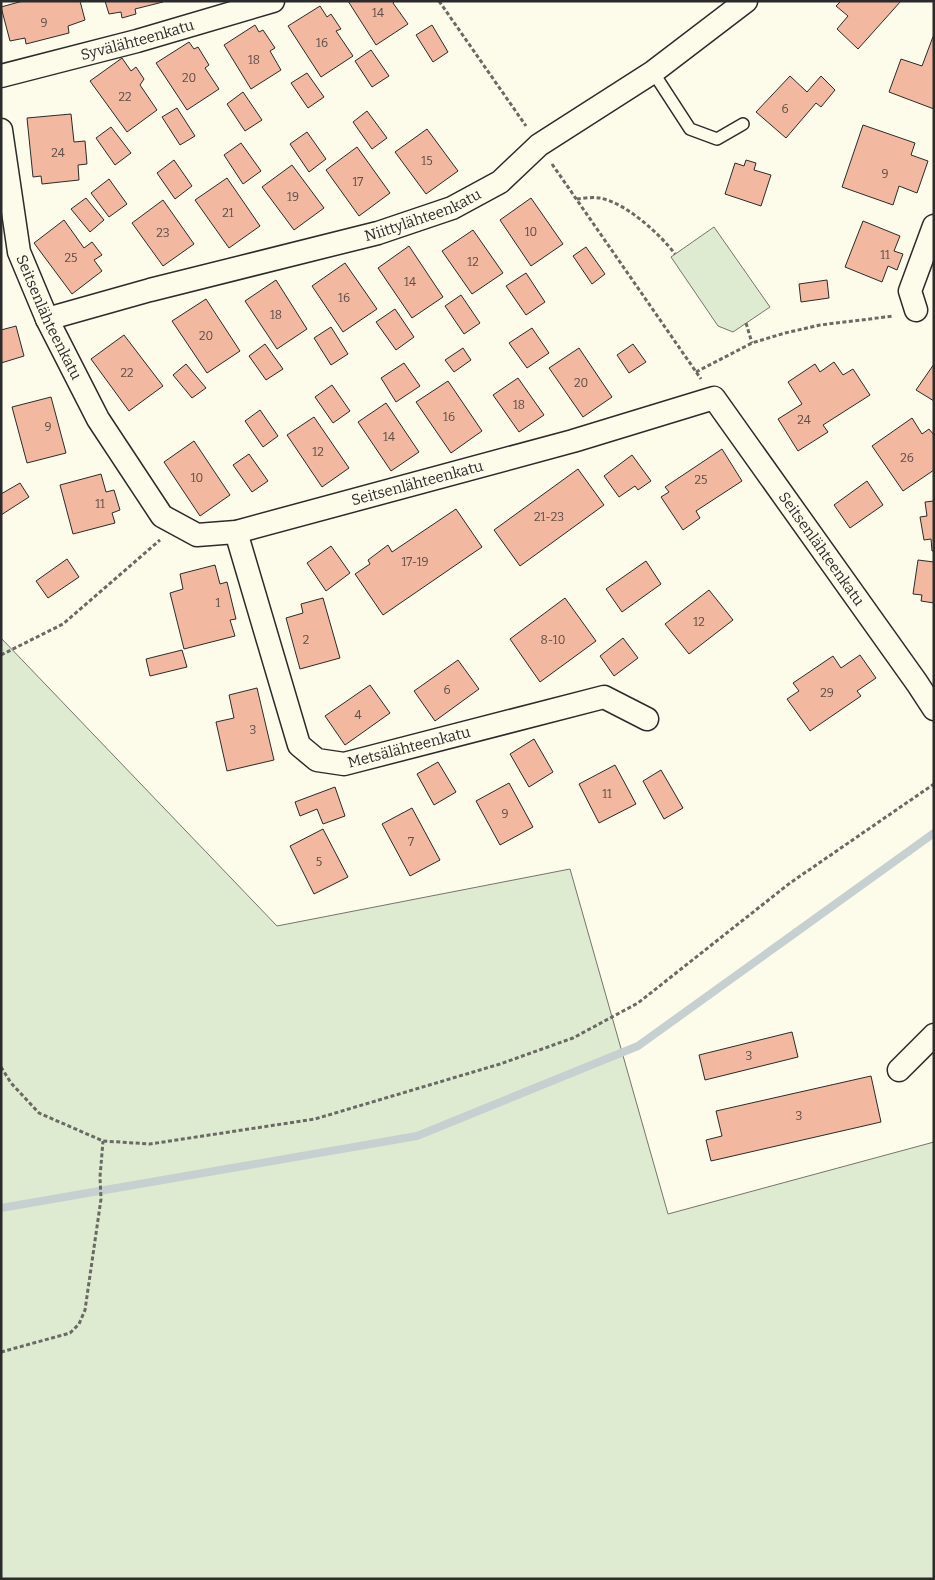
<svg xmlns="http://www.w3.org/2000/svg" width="935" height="1580" font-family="Bitter,serif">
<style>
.green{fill:#deebd1;stroke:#74746e}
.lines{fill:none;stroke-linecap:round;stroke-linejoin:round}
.stream{stroke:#c7d0d0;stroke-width:8}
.building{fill:#f2b8a0;stroke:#2b2b2b}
.service-casing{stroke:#2b2b2b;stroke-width:14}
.minor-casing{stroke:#2b2b2b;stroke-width:25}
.path{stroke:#6a6964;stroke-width:3;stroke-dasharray:4 2.5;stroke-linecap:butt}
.service{stroke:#fdfbea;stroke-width:11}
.minor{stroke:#fdfbea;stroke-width:22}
.labels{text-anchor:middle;stroke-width:4;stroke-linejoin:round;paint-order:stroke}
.number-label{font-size:12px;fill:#5d4e48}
.street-label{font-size:15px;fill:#2b2b2b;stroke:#fdfbea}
</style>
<rect width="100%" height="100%" fill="#fdfbea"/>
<!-- green -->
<g class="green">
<path d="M714 227 770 307 733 332 718 326 671 257Z"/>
<path d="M1 638 277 926 570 869 668 1214 934 1142V1579H1Z"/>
</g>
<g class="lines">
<!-- stream -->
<path class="stream" d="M1 1208 417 1136 638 1046 934 833"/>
</g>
<!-- building -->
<g class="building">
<path d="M23 1H80L85 20 68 26 69 33 26 44 25 38 10 41 1 7Z"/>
<path d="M105 1H162L163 2 135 9 136 14 122 18 121 12 109 14Z"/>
<path d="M348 1H395L393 3 408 24 376 45Z"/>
<path d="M841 1H901L858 49 837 29 848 16 836 6Z"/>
<path d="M320 6 327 17 331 14 341 29 336 31 353 56 321 77 288 26Z"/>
<path d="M255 25 259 32 263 30 275 48 270 51 281 70 251 89 224 45Z"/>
<path d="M432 25 448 52 433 62 416 35Z"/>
<path d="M934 34V109L889 92 901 59 922 66Z"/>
<path d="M189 42 194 49 198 47 209 65 205 68 219 89 187 110 156 63Z"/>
<path d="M371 50 389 76 372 87 355 61Z"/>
<path d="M122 58 131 71 136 67 144 79 140 85 157 110 127 132 90 81Z"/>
<path d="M307 73 324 97 308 108 291 83Z"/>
<path d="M790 76 807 92 821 76 835 90 821 107 816 103 786 138 756 112Z"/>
<path d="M243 92 262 120 245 131 227 104Z"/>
<path d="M177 108 195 136 180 145 162 117Z"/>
<path d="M367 111 387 138 372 149 353 122Z"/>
<path d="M71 114 74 142 85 141 87 164 78 165 79 180 42 184 41 176 33 177 27 118Z"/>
<path d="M863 125 915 143 911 155 928 161 917 193 899 186 893 205 842 187Z"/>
<path d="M111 127 131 153 115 165 96 138Z"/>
<path d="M427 129 458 171 426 194 395 152Z"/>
<path d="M307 132 326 159 309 172 290 144Z"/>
<path d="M241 143 261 171 243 184 224 155Z"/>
<path d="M357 147 390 193 359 216 326 170Z"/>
<path d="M174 160 192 186 175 199 157 173Z"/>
<path d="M746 160 756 163 754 170 771 175 761 206 725 194 735 163 744 166Z"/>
<path d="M292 165 324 208 294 230 262 187Z"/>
<path d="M227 178 260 226 229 248 195 200Z"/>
<path d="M109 179 127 204 109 217 91 193Z"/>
<path d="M86 198 104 220 90 232 71 209Z"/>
<path d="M531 198 563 244 531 266 500 220Z"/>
<path d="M163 200 194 244 163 266 132 223Z"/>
<path d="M64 220 84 248 92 242 102 255 94 260 102 271 72 294 34 243Z"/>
<path d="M863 221 900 236 894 251 903 254 897 270 888 266 882 282 845 267Z"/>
<path d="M473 230 503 273 472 294 442 251Z"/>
<path d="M409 246 443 297 412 318 378 268Z"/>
<path d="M586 247 605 274 592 284 573 256Z"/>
<path d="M345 263 377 309 343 332 312 286Z"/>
<path d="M526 273 545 302 526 315 506 286Z"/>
<path d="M276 280 307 329 277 349 245 301Z"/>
<path d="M827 280 829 298 801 302 799 284Z"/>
<path d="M461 295 480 323 464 334 445 306Z"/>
<path d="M206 299 240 351 207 373 172 321Z"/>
<path d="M395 309 414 337 396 350 376 322Z"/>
<path d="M16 326 24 356 1 363V330Z"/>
<path d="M331 327 348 354 331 365 314 338Z"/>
<path d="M532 328 549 353 527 368 509 343Z"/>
<path d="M124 335 163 386 129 411 91 359Z"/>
<path d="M265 344 283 369 266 380 249 356Z"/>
<path d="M633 344 646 362 629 373 617 355Z"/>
<path d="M463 348 471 360 454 372 445 360Z"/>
<path d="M579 348 612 397 583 417 549 368Z"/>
<path d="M834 362 843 375 853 369 870 395 823 425 828 432 798 451 778 419 802 404 788 382 815 364 820 372Z"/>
<path d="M404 363 420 386 396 402 381 378Z"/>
<path d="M186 364 206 388 192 398 173 375Z"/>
<path d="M934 364V401L916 390Z"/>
<path d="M518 378 544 415 519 432 493 395Z"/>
<path d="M448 381 482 431 451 453 416 402Z"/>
<path d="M332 385 350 411 333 423 315 397Z"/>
<path d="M51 397 66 453 27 463 12 407Z"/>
<path d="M386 403 419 452 391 471 358 422Z"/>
<path d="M260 410 278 436 263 447 245 421Z"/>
<path d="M314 417 349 468 322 487 287 435Z"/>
<path d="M912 418 922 434 929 429 934 435V470L903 491 872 446Z"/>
<path d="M194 441 230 495 200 516 164 462Z"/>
<path d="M722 449 742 481 696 511 700 518 683 530 661 497 669 492 665 487Z"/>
<path d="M249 454 268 481 252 492 233 465Z"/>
<path d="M632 455 651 481 638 490 635 486 619 497 604 476Z"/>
<path d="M578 469 604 505 520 566 494 530Z"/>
<path d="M101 474 106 492 114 490 120 510 112 513 115 523 73 534 60 485Z"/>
<path d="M867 481 883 505 850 528 834 505Z"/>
<path d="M20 483 29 497 1 515V494Z"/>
<path d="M934 501V551H932L931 539 924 540 920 517 927 516 925 502Z"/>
<path d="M456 509 482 547 383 615 355 574 370 564 368 560 388 545 392 552Z"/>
<path d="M331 546 350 573 326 591 307 563Z"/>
<path d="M67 559 79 577 48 598 36 581Z"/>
<path d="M918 560 934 562V603L921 601 922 595 913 594Z"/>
<path d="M646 561 661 584 622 612 606 589Z"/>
<path d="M215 565 220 584 227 582 236 619 230 620 235 636 184 649 170 593 183 589 180 574Z"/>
<path d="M709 590 733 620 689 654 665 624Z"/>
<path d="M323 598 340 658 300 669 286 618 303 613 301 604Z"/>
<path d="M565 598 596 641 540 682 510 639Z"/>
<path d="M623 638 638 658 614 676 600 656Z"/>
<path d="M182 650 187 667 150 676 146 659Z"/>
<path d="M860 655 876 678 857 691 861 696 810 731 787 699 799 691 793 683 833 656 841 668Z"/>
<path d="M458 660 479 689 435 721 414 691Z"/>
<path d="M370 685 390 713 345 745 325 716Z"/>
<path d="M257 688 274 760 227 771 216 722 234 718 229 695Z"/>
<path d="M534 739 553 772 529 787 510 754Z"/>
<path d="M438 762 456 792 434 805 417 774Z"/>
<path d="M615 765 636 804 599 823 579 784Z"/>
<path d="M661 770 683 808 664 819 643 781Z"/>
<path d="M509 783 533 827 500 845 476 801Z"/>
<path d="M335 787 345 816 323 824 317 809 300 816 295 802Z"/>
<path d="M412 808 440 860 410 876 382 824Z"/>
<path d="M323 829 348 877 314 894 290 846Z"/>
<path d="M792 1032 798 1057 705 1080 699 1055Z"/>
<path d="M871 1076 881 1122 711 1161 706 1140 722 1136 716 1111Z"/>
</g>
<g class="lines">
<!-- service casing -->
<g class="service-casing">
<path id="service" d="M653 72 690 129 717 139 743 124"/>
</g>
<!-- minor casing -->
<g class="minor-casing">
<g id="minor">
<path id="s1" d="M1 76 137 41 273 1"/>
<path id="s2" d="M1 130 19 252 47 319 98 419 162 516 197 535 236 532 573 441 714 398 917 683 934 709"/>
<path d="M916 310 910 291 934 226"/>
<path id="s3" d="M47 319 150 290 378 233 452 208 500 182 539 145 653 72 746 1"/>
<path id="s4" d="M236 532 299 745 317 760 344 764 604 697 647 719"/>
<path d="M899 1070 934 1035"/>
</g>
</g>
<!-- path -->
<g class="path">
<path d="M439 1 526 126"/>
<path d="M552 164 701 379"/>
<path d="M577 199C584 198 593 197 600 198 626 203 660 234 675 254"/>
<path d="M746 323 752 343"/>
<path d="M696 372 752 343 785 333 820 325 894 316"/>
<path d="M1 655 63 624 160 540"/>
<path d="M1 1067 11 1083 39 1113 103 1141 150 1144 315 1119 500 1064 573 1038 638 1003 790 883 934 784"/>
<path d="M1 1352 70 1333 79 1324 85 1310 101 1199 100 1177 103 1141"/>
</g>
<!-- service -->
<use href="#service" class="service"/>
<!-- minor -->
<use href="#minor" class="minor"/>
</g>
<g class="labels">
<!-- number labels -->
<g class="number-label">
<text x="378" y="17">14</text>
<text x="44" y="27">9</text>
<text x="322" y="47">16</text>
<text x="254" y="64">18</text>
<text x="189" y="82">20</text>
<text x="125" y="101">22</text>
<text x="785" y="113">6</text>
<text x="58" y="157">24</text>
<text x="427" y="165">15</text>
<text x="885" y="178">9</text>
<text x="358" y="186">17</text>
<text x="293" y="201">19</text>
<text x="228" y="217">21</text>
<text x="531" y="236">10</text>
<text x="163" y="237">23</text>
<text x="885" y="259">11</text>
<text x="71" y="262">25</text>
<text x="473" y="266">12</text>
<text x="410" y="286">14</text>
<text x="344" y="302">16</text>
<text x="276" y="319">18</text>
<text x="206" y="340">20</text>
<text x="127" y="377">22</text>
<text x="581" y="387">20</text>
<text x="519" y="409">18</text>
<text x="449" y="421">16</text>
<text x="804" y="424">24</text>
<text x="48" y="431">9</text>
<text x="389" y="441">14</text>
<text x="318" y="456">12</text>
<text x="907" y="462">26</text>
<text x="197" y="482">10</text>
<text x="701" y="484">25</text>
<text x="100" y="508">11</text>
<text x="549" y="521">21-23</text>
<text x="415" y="566">17-19</text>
<text x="218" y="607">1</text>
<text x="699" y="626">12</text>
<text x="306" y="644">2</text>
<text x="553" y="644">8-10</text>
<text x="447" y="694">6</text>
<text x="827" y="697">29</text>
<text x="358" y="719">4</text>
<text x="253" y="734">3</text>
<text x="607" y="798">11</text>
<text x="505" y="818">9</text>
<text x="411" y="846">7</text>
<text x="319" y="866">5</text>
<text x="749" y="1060">3</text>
<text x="799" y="1120">3</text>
</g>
<!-- street labels -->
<g class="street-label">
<text dy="5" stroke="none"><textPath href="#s1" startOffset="141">Syvälähteenkatu</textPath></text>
<text dy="5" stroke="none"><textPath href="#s3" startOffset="390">Niittylähteenkatu</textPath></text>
<text dy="5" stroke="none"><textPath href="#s2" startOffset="195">Seitsenlähteenkatu</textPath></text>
<text dy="5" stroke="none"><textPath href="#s2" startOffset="691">Seitsenlähteenkatu</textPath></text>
<text dy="5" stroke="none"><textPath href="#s2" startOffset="1185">Seitsenlähteenkatu</textPath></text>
<text dy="5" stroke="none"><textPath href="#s4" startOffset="340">Metsälähteenkatu</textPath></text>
</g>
</g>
<!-- border -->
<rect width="935" height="1580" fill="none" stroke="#2b2b2b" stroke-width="5"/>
</svg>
